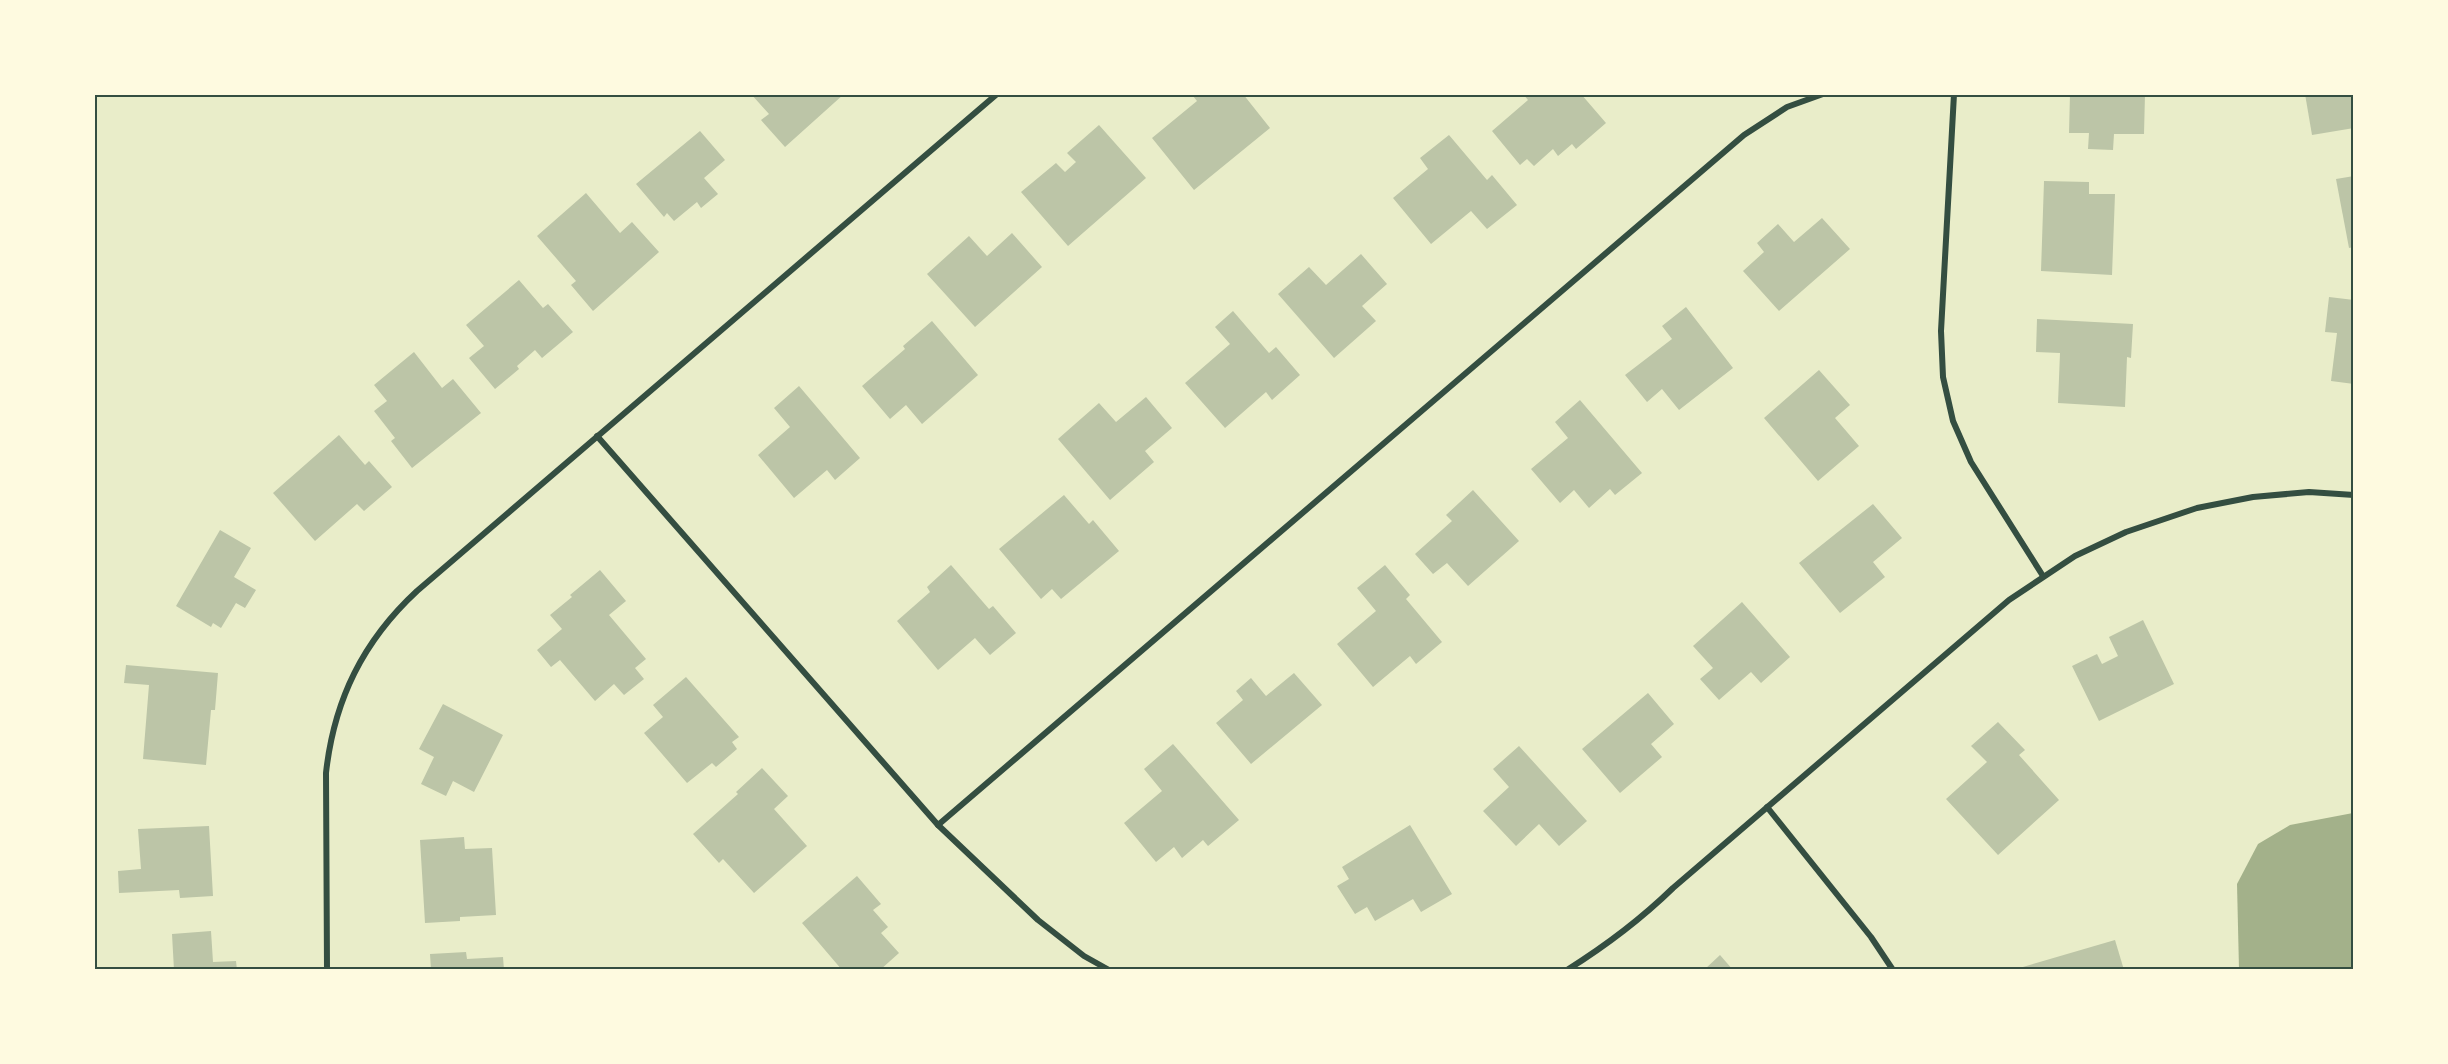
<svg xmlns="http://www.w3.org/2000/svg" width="2448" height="1064" font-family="'Asap Condensed',sans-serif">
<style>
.water{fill:#a3b18a}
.building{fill:#bcc5a7}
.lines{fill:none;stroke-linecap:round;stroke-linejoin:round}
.minor{stroke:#344e41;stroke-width:6}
.neatline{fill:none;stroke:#344e41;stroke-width:2}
</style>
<rect width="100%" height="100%" fill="#e9edc9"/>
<!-- water -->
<path class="water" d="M2353 813V969H2239L2237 884 2258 844 2290 825Z"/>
<!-- building -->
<g class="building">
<path d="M751 94H844L785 147 761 120 769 114Z"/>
<path d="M1195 94H1243L1270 128 1194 190 1152 138 1197 101 1193 96Z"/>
<path d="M1523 94H1581L1606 123 1576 149 1572 144 1558 156 1553 149 1534 166 1527 159 1520 165 1492 131 1528 100Z"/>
<path d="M2070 94H2145L2144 134H2114L2113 150 2088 149 2089 133H2069Z"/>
<path d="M2305 94H2354V128L2312 135Z"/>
<path d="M1099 125 1146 178 1068 246 1021 192 1056 163 1065 172 1076 162 1067 153Z"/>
<path d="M700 131 725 160 704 178 718 194 701 208 697 202 674 221 667 213 664 217 636 184Z"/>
<path d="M1449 135 1487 180 1492 175 1517 205 1487 229 1471 211 1431 244 1393 198 1428 169 1420 158Z"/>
<path d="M2354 176V247L2349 248 2336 179Z"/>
<path d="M2044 181 2089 182V194H2115L2112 275 2041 271Z"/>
<path d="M586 193 620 233 632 222 659 252 593 311 571 285 576 281 537 236Z"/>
<path d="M1822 218 1850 249 1779 311 1743 271 1764 252 1757 243 1778 224 1794 242Z"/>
<path d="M1012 233 1042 267 975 327 927 274 969 236 987 256Z"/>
<path d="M1361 254 1387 284 1362 306 1376 321 1334 358 1278 294 1309 267 1326 285Z"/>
<path d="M519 280 543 308 548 304 573 332 542 358 535 350 517 366 519 369 495 389 469 358 484 346 466 325Z"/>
<path d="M2329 297 2354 300V384L2331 381 2337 333 2325 332Z"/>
<path d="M1686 307 1733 368 1679 410 1662 389 1647 402 1625 375 1672 339 1662 326Z"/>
<path d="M1233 311 1269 353 1276 347 1300 375 1272 400 1266 392 1225 428 1185 383 1230 344 1215 327Z"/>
<path d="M2037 319 2133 324 2131 358 2127 357 2125 407 2058 403 2060 353 2036 352Z"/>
<path d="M932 321 978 375 922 424 906 405 890 419 862 386 905 349 903 346Z"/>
<path d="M414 352 442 388 453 379 481 413 412 468 391 441 395 438 374 411 387 401 374 385Z"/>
<path d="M1819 370 1850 405 1835 418 1859 446 1818 481 1764 418Z"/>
<path d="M799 386 860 458 835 480 827 470 794 498 758 455 790 427 774 408Z"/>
<path d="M1146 397 1172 428 1145 451 1154 462 1110 500 1058 439 1099 403 1116 422Z"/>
<path d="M1580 400 1642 473 1615 495 1610 489 1589 508 1574 490 1560 503 1531 469 1568 438 1555 422Z"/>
<path d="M339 435 365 465 369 461 392 487 364 511 357 504 315 541 273 493Z"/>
<path d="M1473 490 1519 541 1468 586 1447 563 1433 574 1415 554 1452 521 1446 515Z"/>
<path d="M1064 495 1089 524 1093 520 1119 551 1061 599 1052 589 1041 599 999 549Z"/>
<path d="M1873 504 1902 538 1873 562 1885 577 1840 613 1799 563Z"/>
<path d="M220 530 251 548 234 577 256 590 245 608 236 603 221 628 213 623 211 627 176 606Z"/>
<path d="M951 565 989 609 993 606 1016 633 990 655 975 638 938 670 897 621 930 592 927 587Z"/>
<path d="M1385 565 1410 595 1406 599 1442 642 1416 664 1410 656 1373 687 1337 644 1376 611 1357 588Z"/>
<path d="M600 570 626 601 609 615 646 659 635 668 644 679 624 695 614 684 595 701 560 660 551 667 537 650 562 629 550 615 572 597 570 595Z"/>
<path d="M1742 602 1790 657 1761 683 1751 672 1719 700 1700 679 1713 668 1693 646Z"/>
<path d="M2143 620 2174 684 2099 721 2072 666 2097 654 2102 664 2118 656 2109 637Z"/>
<path d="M126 665 218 673 215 710H211L206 765 143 759 149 685 124 683Z"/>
<path d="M1294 673 1322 705 1251 764 1216 723 1243 700 1236 691 1251 678 1266 696Z"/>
<path d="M686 677 739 737 732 742 737 749 716 767 712 763 687 783 644 733 663 717 653 705Z"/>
<path d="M1648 693 1674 724 1651 744 1662 757 1620 793 1582 749Z"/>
<path d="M443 704 503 735 474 792 453 781 446 796 421 784 434 757 419 749Z"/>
<path d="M1998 722 2025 750 2019 755 2059 800 1998 855 1946 799 1987 762 1971 746Z"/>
<path d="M1173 744 1239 820 1208 846 1203 840 1182 858 1174 847 1156 862 1124 823 1162 791 1144 769Z"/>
<path d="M1519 746 1587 821 1559 846 1539 824 1516 846 1483 811 1509 787 1493 769Z"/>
<path d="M762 768 788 796 774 809 807 846 754 893 723 859 719 863 693 834 738 794 736 792Z"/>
<path d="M1410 825 1452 894 1421 912 1413 899 1375 921 1367 907 1355 914 1337 886 1349 879 1342 867Z"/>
<path d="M209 826 213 896 180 898 179 890 119 893 118 871 141 869 138 829Z"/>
<path d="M464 837 465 849 492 848 496 915 460 917V921L425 923 420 840Z"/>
<path d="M857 876 881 904 873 910 888 927 881 933 899 953 880 970H842L802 923Z"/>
<path d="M211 931 213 962 236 961 237 970H174L172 934Z"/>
<path d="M2115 940 2124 970H2016V969Z"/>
<path d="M466 952 467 959 503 957 504 970H431L430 954Z"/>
<path d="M1720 955 1733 970H1704Z"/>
</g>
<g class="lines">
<!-- minor -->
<g class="minor">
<path d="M1954 94 1941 331 1943 377 1953 421 1971 462 2043 576"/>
<path d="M597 436 938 825 1038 920 1084 956 1109 970"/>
<path d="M1767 807 1871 937 1893 970"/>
<path d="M938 825 1744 135 1787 107 1823 94"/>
<path d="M327 970 326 773C334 700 363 641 417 591L997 94"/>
<path d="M1567 970C1607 945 1639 921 1673 888L2009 600 2075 556 2126 532 2197 508 2253 497 2309 492 2354 495"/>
</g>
</g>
<!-- border -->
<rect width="2448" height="1064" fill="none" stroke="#fefae0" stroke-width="192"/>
<rect x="96" y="96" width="2256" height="872" class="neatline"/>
</svg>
